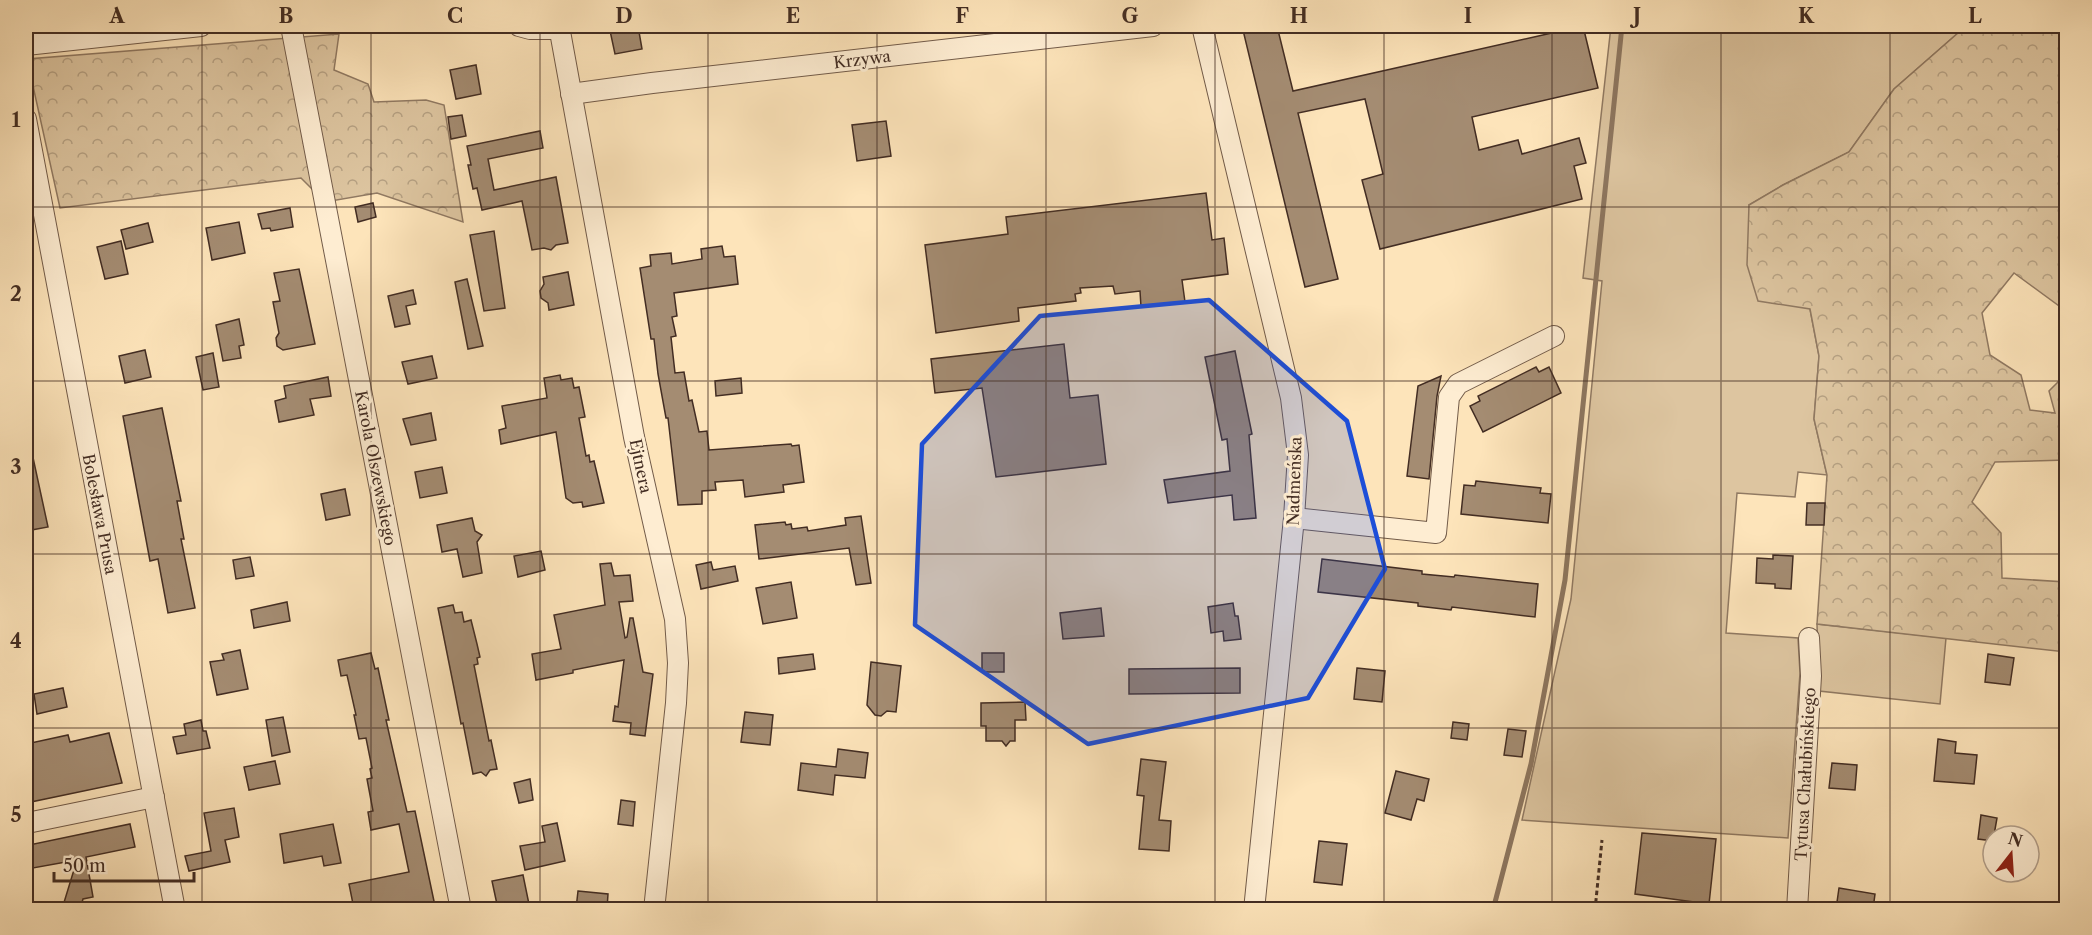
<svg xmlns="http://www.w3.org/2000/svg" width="2092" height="935" font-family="'Libre Caslon Text',serif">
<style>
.green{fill:#ddc5a0;stroke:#907962;stroke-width:1.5}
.forest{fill:url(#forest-crowns);stroke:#907962;stroke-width:1.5}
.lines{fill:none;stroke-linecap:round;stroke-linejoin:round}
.stream{stroke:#8d765f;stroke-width:5}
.building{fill:#a48c72;stroke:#432d23;stroke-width:1.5}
.minor-casing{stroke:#725b49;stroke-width:22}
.path{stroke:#432d23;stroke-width:3;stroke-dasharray:4.5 3;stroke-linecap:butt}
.minor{stroke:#feedd2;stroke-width:20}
.marked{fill:#1d4ed8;fill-opacity:0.2;stroke:#1d4ed8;stroke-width:4.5;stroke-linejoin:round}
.grid{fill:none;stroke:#432d23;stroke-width:1.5;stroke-opacity:0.55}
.labels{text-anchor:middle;stroke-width:6;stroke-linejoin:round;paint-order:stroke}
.street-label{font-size:16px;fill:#432d23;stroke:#feedd2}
.neatline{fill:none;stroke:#432d23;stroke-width:2}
.grid-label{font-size:20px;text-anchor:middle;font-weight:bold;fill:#432d23}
</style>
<defs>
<pattern id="forest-crowns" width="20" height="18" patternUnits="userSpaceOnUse" patternTransform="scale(1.5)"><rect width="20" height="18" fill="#ddc5a0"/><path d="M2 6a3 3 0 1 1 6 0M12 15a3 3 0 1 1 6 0" fill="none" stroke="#b5a082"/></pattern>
</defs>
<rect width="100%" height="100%" fill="#fde4ba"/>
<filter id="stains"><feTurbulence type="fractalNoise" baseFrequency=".00333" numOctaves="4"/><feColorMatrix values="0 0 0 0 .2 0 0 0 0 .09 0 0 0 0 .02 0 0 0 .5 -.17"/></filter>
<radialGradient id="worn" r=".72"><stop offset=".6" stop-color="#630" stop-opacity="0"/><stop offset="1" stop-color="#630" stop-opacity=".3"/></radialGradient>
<!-- green -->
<g class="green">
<path d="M1611 26H1966L1894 89 1849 152 1783 185 1749 205 1810 309 1819 356 1814 419 1827 475 1798 472 1795 497 1737 493 1726 633 1798 638 1800 673 1788 838 1522 820 1571 599 1602 281 1583 278Z"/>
<path d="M1817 624 1946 638 1940 704 1819 691Z"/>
</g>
<!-- forest -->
<g class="forest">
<path d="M1966 26H2066V311L2014 273 1982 313 1990 355 2021 375 2030 410 2055 413 2049 391 2066 374V460L1995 462 1972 502 2001 533 2002 578 2066 582V652L1817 624 1827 475 1814 419 1819 356 1810 309 1758 301 1747 265 1749 205 1783 185 1849 152 1894 89Z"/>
<path d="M339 34 334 70 368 84 374 102 426 100 444 105 463 222 377 193 325 202 301 178 60 208 27 59Z"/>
</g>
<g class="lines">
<!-- stream -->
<path class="stream" d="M1493 910 1531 764 1565 580 1622 26"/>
</g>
<!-- building -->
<g class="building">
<path d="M609 26H638L642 49 615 54Z"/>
<path d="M1242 26H1277L1293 91 1583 26 1598 88 1472 117 1479 150 1518 140 1522 154 1579 138 1586 163 1574 166 1582 199 1380 249 1362 180 1383 174 1365 99 1298 113 1338 279 1305 287Z"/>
<path d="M476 65 481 94 456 99 450 70Z"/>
<path d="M462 115 466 136 451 139 448 117Z"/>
<path d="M886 121 891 156 857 161 852 125Z"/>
<path d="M540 131 543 148 488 159 494 190 556 177 568 243 556 245 551 250 544 248 532 250 522 201 482 210 477 188 473 189 468 165H471L467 146Z"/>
<path d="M1206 193 1212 240 1224 238 1228 274 1182 280 1185 302 1141 307 1140 291 1115 294 1113 286 1080 288 1081 293 1075 294 1076 301 1018 308 1019 321 936 333 925 245 1008 234 1006 217Z"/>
<path d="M373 203 376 217 358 222 355 207Z"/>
<path d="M290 208 293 227 271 231 270 228 262 229 258 214Z"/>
<path d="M239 222 245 253 212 260 206 228Z"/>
<path d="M148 223 153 242 126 249 121 230Z"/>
<path d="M494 231 505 308 484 311 470 235Z"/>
<path d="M121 241 128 274 105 279 97 247Z"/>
<path d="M722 246 724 257 735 256 738 284 674 293 677 316 672 317 676 336 671 337 675 373 684 372 689 401 692 400 699 432 707 431 709 450 791 444 792 446 799 445 804 482 783 485 784 492 745 497 743 480 715 482 716 490 702 491V504L678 505 668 418H666L658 374 654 339H651L640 268 651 266 650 255 671 253 672 264 702 259 701 249Z"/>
<path d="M299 269 315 344 283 350 277 346 276 338 279 333 273 302 280 301 274 273Z"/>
<path d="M568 272 574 305 549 310 548 303 541 298 540 291 544 284 543 277Z"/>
<path d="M467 279 483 346 468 349 455 282Z"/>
<path d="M413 290 416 304 406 306 410 324 395 327 388 296Z"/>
<path d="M239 319 244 345 239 346 241 358 223 361 216 325Z"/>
<path d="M1064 344 1070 398 1098 395 1106 464 996 477 982 388 935 393 931 359Z"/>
<path d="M145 350 151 377 125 383 119 356Z"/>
<path d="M1235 351 1252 434 1249 435 1256 518 1234 520 1232 495 1168 503 1164 480 1230 471 1227 439 1222 440 1205 357Z"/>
<path d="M213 353 219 387 203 390 196 357Z"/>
<path d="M432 356 437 378 408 384 402 362Z"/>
<path d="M1536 367 1539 372 1549 367 1561 393 1483 432 1470 406 1480 401 1478 396Z"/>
<path d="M560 375 561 380 572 378 574 388 579 387 585 417 579 418 586 456 589 455 590 462 594 461 604 503 583 507 582 502 573 503 566 498 556 432 501 444 499 430 506 428 502 406 547 398 544 378Z"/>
<path d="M1441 376 1437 396 1429 479 1407 476 1418 386Z"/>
<path d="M328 377 331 396 310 399 314 415 279 422 275 401 286 398 284 386Z"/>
<path d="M741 378 742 393 716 396 715 381Z"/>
<path d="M162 408 181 501H177L184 539H181L195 608 168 613 158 559 150 561 123 416Z"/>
<path d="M431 413 436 440 411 445 403 419Z"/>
<path d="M32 453 48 527 26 531V454Z"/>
<path d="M442 467 447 493 420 498 415 472Z"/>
<path d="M1476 481 1541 488 1540 493 1551 494 1548 523 1461 514 1464 485 1475 486Z"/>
<path d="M345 489 350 515 326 520 321 494Z"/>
<path d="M1807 503H1825L1824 525H1806Z"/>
<path d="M861 516 871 583 856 585 849 548 759 559 755 525 785 522 786 525 791 524 792 529 807 527 808 531 846 525 845 518Z"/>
<path d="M472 518 475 531 482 535 477 542 482 573 463 577 457 549 442 552 437 525Z"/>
<path d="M541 551 545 570 518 577 514 556Z"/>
<path d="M1773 555 1793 556 1791 589 1775 588V584L1756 583 1757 558 1773 559Z"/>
<path d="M250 557 254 576 236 579 233 560Z"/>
<path d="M1322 559 1422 571V574L1454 577 1455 575 1538 584 1535 617 1452 607 1451 610 1418 606V603L1318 592Z"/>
<path d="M711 562 713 570 735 566 738 581 701 589 696 565Z"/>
<path d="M611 563 614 576 630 575 633 601 619 602 625 638 627 637 630 618H633L643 672 653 674 645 736 630 734 631 723 613 721 615 706 618 707 624 660 573 670V673L536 680 532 654 561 649 554 615 605 605 600 564Z"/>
<path d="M791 582 797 618 763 624 756 588Z"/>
<path d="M287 602 290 621 254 628 251 610Z"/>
<path d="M1233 603 1235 616H1238L1241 639 1224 641 1223 631 1211 633 1208 607Z"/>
<path d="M453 605 455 613 462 612 464 622 471 620 477 644 480 657 477 658 478 664 474 665 489 741 491 740 497 769 490 770 486 776 481 772 473 774 463 723 461 724 455 693 438 608Z"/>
<path d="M1101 608 1104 636 1063 639 1060 613Z"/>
<path d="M240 650 248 689 217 695 210 662 224 660 222 654Z"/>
<path d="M371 653 375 669 378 668 389 720H386L407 812 415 811 435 906 417 909 416 905 393 909H354L349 884 409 872 399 824 371 830 368 812 373 811 367 779 372 778 370 769 372 768 366 738 359 739 354 715H356L347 675 341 676 338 660Z"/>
<rect x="982" y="653" width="22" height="19"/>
<path d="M813 654 815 669 779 674 778 658Z"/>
<path d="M1988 654 2014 658 2010 685 1985 682Z"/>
<path d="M871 662 901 666 896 712 887 711 881 716 875 715 867 705Z"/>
<path d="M1240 668V693L1129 694V669Z"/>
<path d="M1357 668 1385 671 1382 702 1354 699Z"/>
<path d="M63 688 67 707 37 714 34 694Z"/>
<path d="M1025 702 1026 720H1015V741H1010L1006 746 1002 741H986V726H981V703Z"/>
<path d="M745 712 773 715 770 745 741 742Z"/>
<path d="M283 717 290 752 272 756 266 720Z"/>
<path d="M201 720 203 731H206L210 748 177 754 173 737 186 735 184 724Z"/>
<path d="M1453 722 1469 724 1467 740 1451 738Z"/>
<path d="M1508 729 1526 731 1522 757 1504 755Z"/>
<path d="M109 733 122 783 26 803V744L68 735 70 742Z"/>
<path d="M1938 739 1956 742 1955 753 1977 755 1974 784 1934 781Z"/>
<path d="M838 749 868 753 865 778 835 775 833 795 798 790 801 763 836 767Z"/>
<path d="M1141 759 1166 762 1159 820 1171 821 1169 851 1139 849 1144 796 1137 795Z"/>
<path d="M275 761 280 784 249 790 244 767Z"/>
<path d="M1832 763 1857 765 1855 790 1829 788Z"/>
<path d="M1396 771 1429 779 1424 801 1417 799 1411 820 1385 813Z"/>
<path d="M530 779 533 800 519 803 514 783Z"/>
<path d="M621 800 635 802 633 826 618 824Z"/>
<path d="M234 808 239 837 225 840 230 862 189 871 185 856 211 851 204 813Z"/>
<path d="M1981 815 1997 818 1993 841 1978 839Z"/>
<path d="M557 823 565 861 525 870 520 846 545 842 542 826Z"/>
<path d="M130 824 135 847 86 857 93 897 83 899 80 909H62L77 860 33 868 29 845Z"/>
<path d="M333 824 341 863 324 866 322 856 284 863 280 834Z"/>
<path d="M1642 833 1716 839 1709 904 1635 894Z"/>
<path d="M1319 841 1347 844 1342 885 1314 882Z"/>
<path d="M523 875 530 909H498L492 881Z"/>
<path d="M1839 888 1875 894 1873 909H1836Z"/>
<path d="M578 891 608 894 607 909H576Z"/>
</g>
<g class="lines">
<!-- minor casing -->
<g class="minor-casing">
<g id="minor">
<path d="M291 26 461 910"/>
<path d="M519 26 530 29H560"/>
<path d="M559 26 634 437 675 619 678 663 676 703 654 910"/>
<path d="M1202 26 1291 398 1298 455 1294 518 1254 910"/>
<path d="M26 45 201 26"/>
<path d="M571 94 652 83 1153 26"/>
<path d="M26 119 175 910"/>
<path d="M1294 518 1436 533 1449 397 1458 384 1554 336"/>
<path d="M32 822 154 797"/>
<path d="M1797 910 1811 676 1809 638"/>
</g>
</g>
<!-- path -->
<path class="path" d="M1595 910 1602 840"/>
<!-- minor -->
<use href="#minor" class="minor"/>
</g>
<!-- marked area -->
<path class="marked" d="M1209 300 1347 421 1385 569 1308 698 1088 744 915 625 922 444 1040 316Z"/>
<!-- grid -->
<path class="grid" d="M202 26V910M371 26V910M540 26V910M708 26V910M877 26V910M1046 26V910M1215 26V910M1384 26V910M1552 26V910M1721 26V910M1890 26V910M26 207H2066M26 381H2066M26 554H2066M26 728H2066"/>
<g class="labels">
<!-- street labels -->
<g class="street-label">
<text transform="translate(862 59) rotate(-7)" y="6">Krzywa</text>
<text transform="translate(641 466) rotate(78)" y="6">Ejtnera</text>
<text transform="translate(376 468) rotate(79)" y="6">Karola Olszewskiego</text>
<text transform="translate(1294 481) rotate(-88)" y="6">Nadmeńska</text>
<text transform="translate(100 514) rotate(79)" y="6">Bolesława Prusa</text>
<text transform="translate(1805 774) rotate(-87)" y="6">Tytusa Chałubińskiego</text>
</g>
</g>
<!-- margin -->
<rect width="2092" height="935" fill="none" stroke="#fde4ba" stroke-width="66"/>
<!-- north arrow -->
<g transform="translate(2011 854) rotate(17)"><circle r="28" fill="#feedd2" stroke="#b3a08c" stroke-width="1.5"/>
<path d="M0-4.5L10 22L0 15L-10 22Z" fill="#8f2418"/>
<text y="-9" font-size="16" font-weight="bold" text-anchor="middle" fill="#432d23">N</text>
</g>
<!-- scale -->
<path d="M54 872v9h140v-9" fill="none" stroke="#432d23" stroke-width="3"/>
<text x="63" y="872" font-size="18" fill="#432d23" stroke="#feedd2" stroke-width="4.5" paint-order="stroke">50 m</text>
<rect x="33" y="33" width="2026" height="869" class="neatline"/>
<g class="grid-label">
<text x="117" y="23">A</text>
<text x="286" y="23">B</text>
<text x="455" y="23">C</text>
<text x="624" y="23">D</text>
<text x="793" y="23">E</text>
<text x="962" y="23">F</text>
<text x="1130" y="23">G</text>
<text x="1299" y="23">H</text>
<text x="1468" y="23">I</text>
<text x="1637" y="23">J</text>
<text x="1806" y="23">K</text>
<text x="1975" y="23">L</text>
<text x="16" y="127">1</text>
<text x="16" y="301">2</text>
<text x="16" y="474">3</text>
<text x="16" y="648">4</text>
<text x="16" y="822">5</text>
</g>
<rect width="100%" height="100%" filter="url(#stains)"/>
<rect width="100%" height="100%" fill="url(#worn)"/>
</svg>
